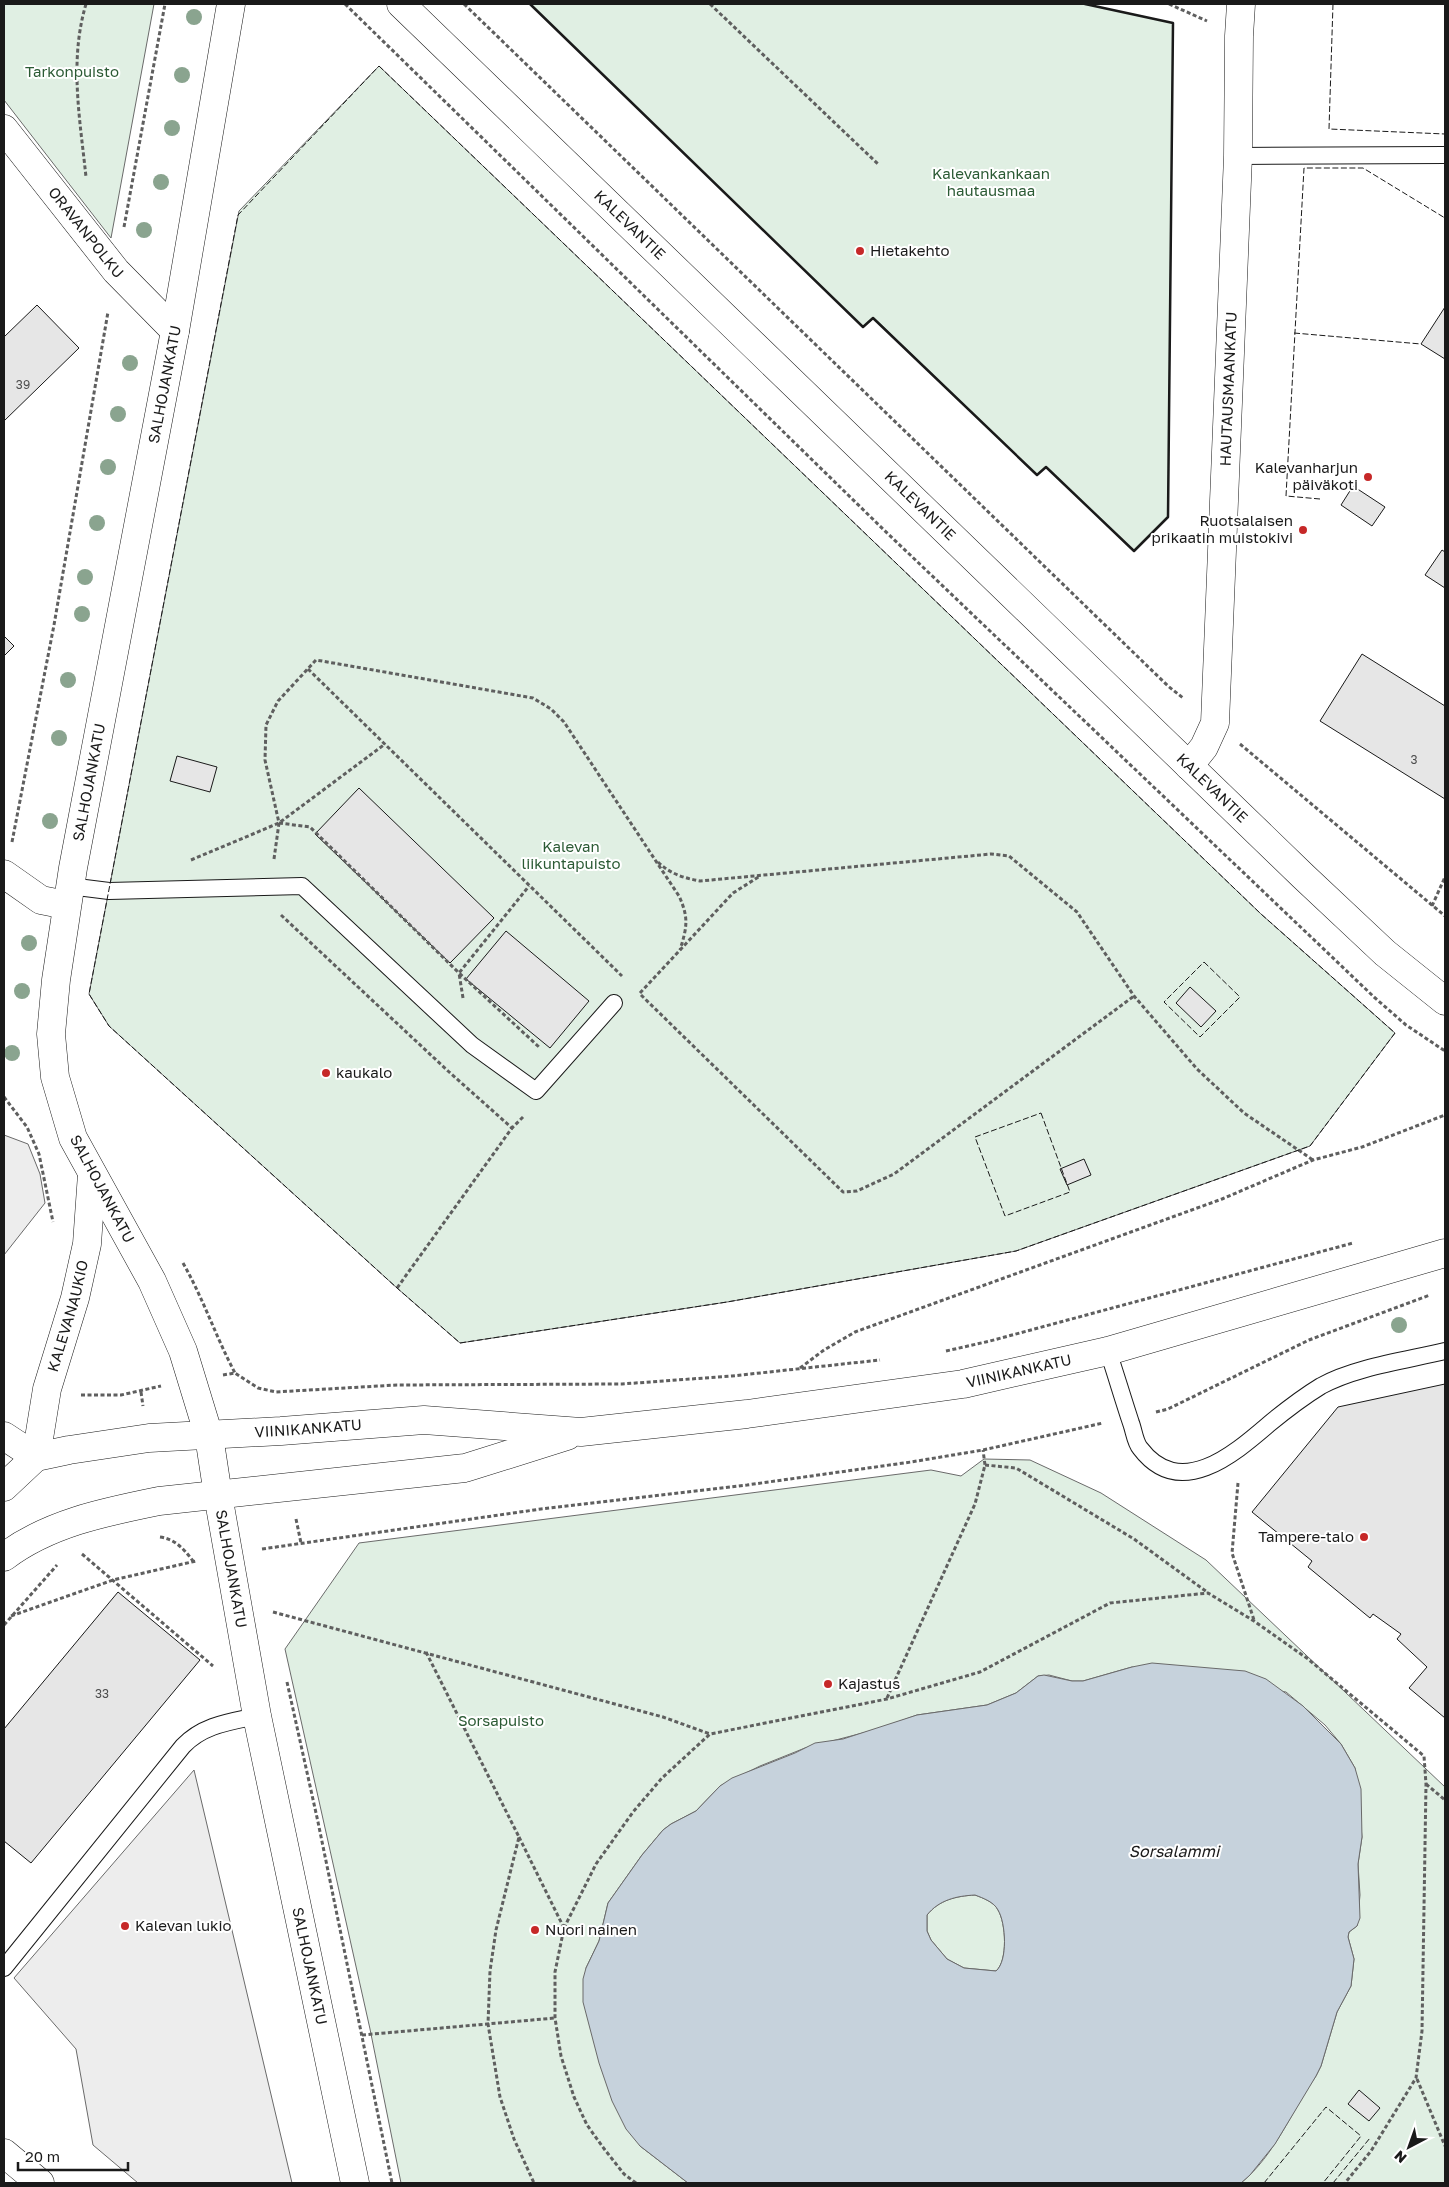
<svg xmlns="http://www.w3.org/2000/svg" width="1449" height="2187" font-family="'Golos Text',sans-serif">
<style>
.green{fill:#e0efe3;stroke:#6a6a6a}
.parking{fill:#ededed;stroke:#6a6a6a}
.water{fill:#c6d2dc;stroke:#6a6a6a;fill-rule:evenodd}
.building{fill:#e6e6e6;stroke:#1a1a1a}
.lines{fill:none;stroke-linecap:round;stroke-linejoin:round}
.service-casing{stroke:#1a1a1a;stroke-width:18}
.minor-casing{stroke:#1a1a1a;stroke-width:29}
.tertiary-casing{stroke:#1a1a1a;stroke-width:29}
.primary-casing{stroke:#1a1a1a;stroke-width:29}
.path{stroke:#5f5f5f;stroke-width:3;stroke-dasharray:4 2.5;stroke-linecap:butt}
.service{stroke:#fff;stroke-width:16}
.minor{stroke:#fff;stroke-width:28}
.tertiary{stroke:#fff;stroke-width:28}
.primary{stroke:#fff;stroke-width:28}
.fence{stroke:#1a1a1a;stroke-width:1;stroke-dasharray:6 2.5;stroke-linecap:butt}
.wall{stroke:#1a1a1a;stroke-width:2.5}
.tree{fill:#8aa48f}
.poi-dot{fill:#c62828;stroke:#fff;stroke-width:2}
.labels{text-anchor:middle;stroke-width:4;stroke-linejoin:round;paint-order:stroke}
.number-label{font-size:12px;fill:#4d4d4d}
.park-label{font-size:15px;fill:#2b5a34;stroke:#fff}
.street-label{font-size:15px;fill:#1a1a1a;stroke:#fff}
.poi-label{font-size:15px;fill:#1a1a1a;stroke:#fff;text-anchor:start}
.water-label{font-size:16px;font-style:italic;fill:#1a1a1a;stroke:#fff}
</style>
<rect width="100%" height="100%" fill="#fff"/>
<!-- green -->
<g class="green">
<path d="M4 4H154L111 238 4 100Z"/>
<path d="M530 4H1085L1173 23 1168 517 1134 551 1046 467 1037 475 874 318 863 327Z"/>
<path d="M379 66 1261 914 1395 1033 1310 1146 1016 1251 727 1302 460 1343 397 1288 109 1026 89 994 239 211Z"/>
<path d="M984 1459 1030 1460 1101 1493 1206 1560 1445 1787V2183H1241C1275 2155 1291 2112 1316 2076L1321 2066 1337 2012 1351 1986 1354 1959 1348 1937 1349 1932 1357 1926 1360 1895 1358 1864 1362 1837 1355 1768 1341 1744 1325 1725 1286 1692 1132 1667 1083 1681H1072L1049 1675 1038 1676 1016 1693 987 1705 917 1715 878 1729 805 1748 760 1766 720 1786 696 1811 671 1824 663 1830 642 1855 608 1903 599 1941 586 1968 640 2146 688 2183H401L370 2029 285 1649 359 1543 931 1470 961 1476Z"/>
<path d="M975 1895C983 1898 994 1902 998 1910 1006 1923 1008 1961 996 1971L964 1968 947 1959 931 1940 927 1931V1915C939 1900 956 1896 975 1895Z"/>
</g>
<!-- parking -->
<g class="parking">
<path d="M4 1135 28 1144 40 1174 45 1203 4 1255Z"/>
<path d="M194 1770 292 2183H138L93 2145 76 2049 14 1978Z"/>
</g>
<!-- water -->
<path class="water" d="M1152 1663 1245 1671 1266 1679 1303 1706 1341 1744 1355 1768 1361 1789 1362 1837 1358 1864 1360 1918 1357 1926 1349 1932 1348 1937 1354 1959 1351 1986 1337 2012 1321 2066 1316 2076 1275 2144 1250 2175 1241 2183H688L640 2146 626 2129 612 2101 599 2063 583 2002V1979L586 1968 599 1941 608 1903 642 1855 663 1830 671 1824 696 1811 720 1786 732 1778 795 1753 815 1743 843 1739 917 1715 987 1705 1016 1693 1038 1676 1044 1675 1072 1681H1083L1132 1667ZM975 1895C983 1898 994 1902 998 1910 1006 1923 1008 1961 996 1971L964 1968 947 1959 931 1940 927 1931V1915C939 1900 956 1896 975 1895Z"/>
<!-- building -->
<g class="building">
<path d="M37 305 79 348 4 421V337Z"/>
<path d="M1445 307V359L1421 344Z"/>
<path d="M1353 486 1385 507 1372 526 1341 505Z"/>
<path d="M1442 550 1445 552V588L1425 575Z"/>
<path d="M4 636 14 646 4 656Z"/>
<path d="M1362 654 1445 706V799L1320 721Z"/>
<path d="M177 756 217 767 210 792 170 781Z"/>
<path d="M359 788 494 918 450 963 315 834Z"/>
<path d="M506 931 589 1001 550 1048 466 979Z"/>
<path d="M1190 987 1216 1011 1201 1027 1176 1003Z"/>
<path d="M1084 1159 1091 1175 1067 1185 1060 1169Z"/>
<path d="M1445 1384V1718L1409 1688 1427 1667 1397 1639 1401 1634 1373 1614 1370 1618 1308 1567 1312 1561 1252 1512 1338 1407Z"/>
<path d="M118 1592 200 1660 31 1863 4 1841V1729Z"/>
<path d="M1359 2090 1380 2108 1369 2121 1348 2104Z"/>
</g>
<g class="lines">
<!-- service casing -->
<g class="service-casing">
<g id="service">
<path d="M1238 156 1445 155"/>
<path d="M69 886 109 891 302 886 472 1045 536 1091 614 1003"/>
<path d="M1108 1351C1116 1375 1123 1399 1131 1423 1134 1431 1135 1442 1140 1448 1180 1501 1234 1454 1269 1424 1286 1410 1303 1397 1321 1386 1355 1367 1408 1360 1445 1351"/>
<path d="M4 1968 183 1746C203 1725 229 1722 257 1716"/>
</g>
</g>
<!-- minor casing -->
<g class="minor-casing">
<g id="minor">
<path id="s1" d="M4 129 116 271 175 331"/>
<path id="s2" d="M1189 766 1204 747 1215 723 1238 156 1239 36 1241 4"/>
<path d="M4 874 41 900 66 905"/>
<path d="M4 1436 36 1457"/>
<path id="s3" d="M218 1495 257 1716 355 2183"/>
<path d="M4 2153 40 2183"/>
</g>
</g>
<!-- tertiary casing -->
<g class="tertiary-casing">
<g id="tertiary">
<path id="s4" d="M36 1457 47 1389 75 1298 87 1244 92 1174"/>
<path id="s5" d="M218 1495 209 1436 183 1351 152 1281 73 1138 55 1077 51 1034 56 980 73 868 175 331 231 4"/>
</g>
</g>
<!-- primary casing -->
<g class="primary-casing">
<g id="primary">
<path id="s6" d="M401 4 1303 876 1385 953 1445 1001"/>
<path id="s7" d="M4 1487 36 1457 69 1450 149 1438 281 1431 424 1420 581 1432 747 1414 963 1384 1108 1351 1445 1253"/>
<path d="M4 1557C49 1523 105 1512 159 1501L465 1468 567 1436"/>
</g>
</g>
<!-- path -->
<g class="path">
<path d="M86 4C69 61 80 119 86 177"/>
<path d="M345 4 884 530 1374 997 1406 1025 1445 1051"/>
<path d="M464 4 1168 686 1183 698"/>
<path d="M710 4 879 165"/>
<path d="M1169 4 1207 21"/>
<path d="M124 227 165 4"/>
<path d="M308 669 622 976"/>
<path d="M1240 744 1445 916"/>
<path d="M279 823 310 827 459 973 539 1047"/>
<path d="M12 842 54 625 108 312"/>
<path d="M274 859 279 823 265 760 266 725 278 701 316 660 533 698 551 709 564 722 679 896C689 918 687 927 680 950"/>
<path d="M191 860 279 823 385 744"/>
<path d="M658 862C670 874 684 878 700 881L991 854 1009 856 1077 912 1134 996 1197 1069 1244 1113 1313 1160"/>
<path d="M1432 906 1445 877"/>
<path d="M281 915 448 1071 512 1128 397 1288"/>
<path d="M640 993 733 893 760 876"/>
<path d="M641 995 843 1192 857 1191 894 1174 1134 996"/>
<path d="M463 998 459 973 529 886"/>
<path d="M4 1097 27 1127 39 1154 53 1222"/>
<path d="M511 1127 512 1128 524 1116"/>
<path d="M183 1263C203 1298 216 1337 235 1373"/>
<path d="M946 1351 990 1341 1353 1243"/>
<path d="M800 1368 824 1350 855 1332 1222 1199 1313 1160 1362 1147 1445 1115"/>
<path d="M223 1375 235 1373 258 1388 276 1392 397 1385 622 1384 732 1376 880 1360"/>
<path d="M141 1392 143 1406"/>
<path d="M81 1395H121L161 1386"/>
<path d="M1156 1412 1168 1409 1309 1340 1430 1295"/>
<path d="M985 1465 1016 1468 1134 1539 1207 1592"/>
<path d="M1238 1483 1232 1553 1254 1620"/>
<path d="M296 1519 301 1543"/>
<path d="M160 1537C175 1539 184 1549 193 1561"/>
<path d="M262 1549 541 1509 747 1485 911 1462 983 1450 1103 1423"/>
<path d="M82 1554 213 1666"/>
<path d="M273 1612 663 1717 710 1734"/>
<path d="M11 1616 113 1580 196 1561"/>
<path d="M4 1625 57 1565"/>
<path d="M426 1652 519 1837 496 1930 490 1971 488 2024 500 2097 514 2139 534 2183"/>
<path d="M287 1682 318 1822 392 2183"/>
<path d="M887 1698 975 1504 985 1465 983 1450"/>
<path d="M1426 1784 1445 1800"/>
<path d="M519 1837 564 1928"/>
<path d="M362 2035 555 2018"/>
<path d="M1417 2079 1445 2146"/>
<path d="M636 2183 624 2174 605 2150 587 2125 574 2097 561 2056 555 2018V1972L564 1928 596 1864 633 1812 662 1778 710 1734 887 1699 980 1672 1110 1603 1208 1593 1254 1621 1308 1659 1424 1756 1426 1784 1422 2031 1416 2078 1371 2151 1345 2183"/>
</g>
<!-- service -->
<use href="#service" class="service"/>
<!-- minor -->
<use href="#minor" class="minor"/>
<!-- tertiary -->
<use href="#tertiary" class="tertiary"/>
<!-- primary -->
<use href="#primary" class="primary"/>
<!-- fence -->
<g class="fence">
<path d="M1333 4 1329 129 1445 134"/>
<path d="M379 66 1261 914 1395 1033 1310 1146 1016 1251 727 1302 460 1343 397 1288 109 1026 89 994 238 215Z"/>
<path d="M1294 333 1421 344"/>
<path d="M1320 499 1286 496 1304 168H1363L1445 218"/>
<path d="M1204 962 1240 997 1200 1037 1164 1002Z"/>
<path d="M1041 1113 1070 1192 1005 1216 975 1137Z"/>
<path d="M1264 2183 1326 2107 1361 2136 1323 2183"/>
<path d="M1333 2183 1370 2138"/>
</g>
<!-- wall -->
<path class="wall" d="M530 4 863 327 873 318 1037 475 1046 467 1134 551 1168 517 1173 23 1085 4"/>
</g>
<!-- trees -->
<g class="tree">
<circle cx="194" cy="17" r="8"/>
<circle cx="182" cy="75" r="8"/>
<circle cx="172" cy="128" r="8"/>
<circle cx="161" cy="182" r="8"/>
<circle cx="144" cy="230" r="8"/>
<circle cx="130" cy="363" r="8"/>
<circle cx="118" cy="414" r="8"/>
<circle cx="108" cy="467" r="8"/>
<circle cx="97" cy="523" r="8"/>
<circle cx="85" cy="577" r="8"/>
<circle cx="82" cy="614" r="8"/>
<circle cx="68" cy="680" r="8"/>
<circle cx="59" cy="738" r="8"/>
<circle cx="50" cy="821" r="8"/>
<circle cx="29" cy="943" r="8"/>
<circle cx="22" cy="991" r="8"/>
<circle cx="12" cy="1053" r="8"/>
<circle cx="1399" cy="1325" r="8"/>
</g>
<!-- markers -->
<g class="poi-dot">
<circle cx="860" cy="251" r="5"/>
<circle cx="1368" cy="477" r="5"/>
<circle cx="1303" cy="530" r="5"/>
<circle cx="326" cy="1073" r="5"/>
<circle cx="1364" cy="1537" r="5"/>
<circle cx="828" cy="1684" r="5"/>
<circle cx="125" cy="1926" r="5"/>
<circle cx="535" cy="1930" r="5"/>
</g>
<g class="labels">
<!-- number labels -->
<g class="number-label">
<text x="23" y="389">39</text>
<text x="1414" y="764">3</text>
<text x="102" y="1698">33</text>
</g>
<!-- park labels -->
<g class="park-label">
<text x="72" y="77">Tarkonpuisto</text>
<text x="991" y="179">Kalevankankaan<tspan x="991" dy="17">hautausmaa</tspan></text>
<text x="571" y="852">Kalevan<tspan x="571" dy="17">liikuntapuisto</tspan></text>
<text x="501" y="1726">Sorsapuisto</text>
</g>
<!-- street labels -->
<g class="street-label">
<text dy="5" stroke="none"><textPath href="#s6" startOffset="318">KALEVANTIE</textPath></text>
<text dy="5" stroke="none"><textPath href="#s1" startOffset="132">ORAVANPOLKU</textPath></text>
<text dy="5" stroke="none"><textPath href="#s5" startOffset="1155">SALHOJANKATU</textPath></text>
<text dy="5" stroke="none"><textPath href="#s2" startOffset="385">HAUTAUSMAANKATU</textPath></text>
<text dy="5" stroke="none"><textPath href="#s6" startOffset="722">KALEVANTIE</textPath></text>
<text dy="5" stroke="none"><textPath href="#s5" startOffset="750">SALHOJANKATU</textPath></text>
<text dy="5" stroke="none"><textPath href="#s6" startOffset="1128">KALEVANTIE</textPath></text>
<text transform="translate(102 1189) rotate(62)" y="5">SALHOJANKATU</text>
<text dy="5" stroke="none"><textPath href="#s4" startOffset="145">KALEVANAUKIO</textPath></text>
<text dy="5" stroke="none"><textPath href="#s7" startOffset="1034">VIINIKANKATU</textPath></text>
<text dy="5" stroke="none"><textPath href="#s7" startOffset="318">VIINIKANKATU</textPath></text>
<text dy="5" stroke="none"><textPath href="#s3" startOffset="75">SALHOJANKATU</textPath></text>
<text dy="5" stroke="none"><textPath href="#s3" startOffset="480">SALHOJANKATU</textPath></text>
</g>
<!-- poi labels -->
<g class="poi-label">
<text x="870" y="256">Hietakehto</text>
<text x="1358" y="473" text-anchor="end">Kalevanharjun<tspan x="1358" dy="17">päiväkoti</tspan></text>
<text x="1293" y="526" text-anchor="end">Ruotsalaisen<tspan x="1293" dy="17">prikaatin muistokivi</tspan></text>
<text x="336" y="1078">kaukalo</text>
<text x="1354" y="1542" text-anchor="end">Tampere-talo</text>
<text x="838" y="1689">Kajastus</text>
<text x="135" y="1931">Kalevan lukio</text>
<text x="545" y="1935">Nuori nainen</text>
</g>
<!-- water labels -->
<g class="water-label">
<text x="1174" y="1857">Sorsalammi</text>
</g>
</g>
<!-- border -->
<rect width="1449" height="2187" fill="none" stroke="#1a1a1a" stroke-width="10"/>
<!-- north arrow -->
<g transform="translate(1409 2147) rotate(221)" stroke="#ffffff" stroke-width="4" paint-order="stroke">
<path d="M0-4L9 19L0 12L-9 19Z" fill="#1a1a1a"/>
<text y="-8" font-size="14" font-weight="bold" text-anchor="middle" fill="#1a1a1a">N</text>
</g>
<!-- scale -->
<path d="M18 2162v8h110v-8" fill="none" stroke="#1a1a1a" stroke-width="2.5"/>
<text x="25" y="2162" font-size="15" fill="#1a1a1a" stroke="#ffffff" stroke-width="4" paint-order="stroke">20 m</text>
</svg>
